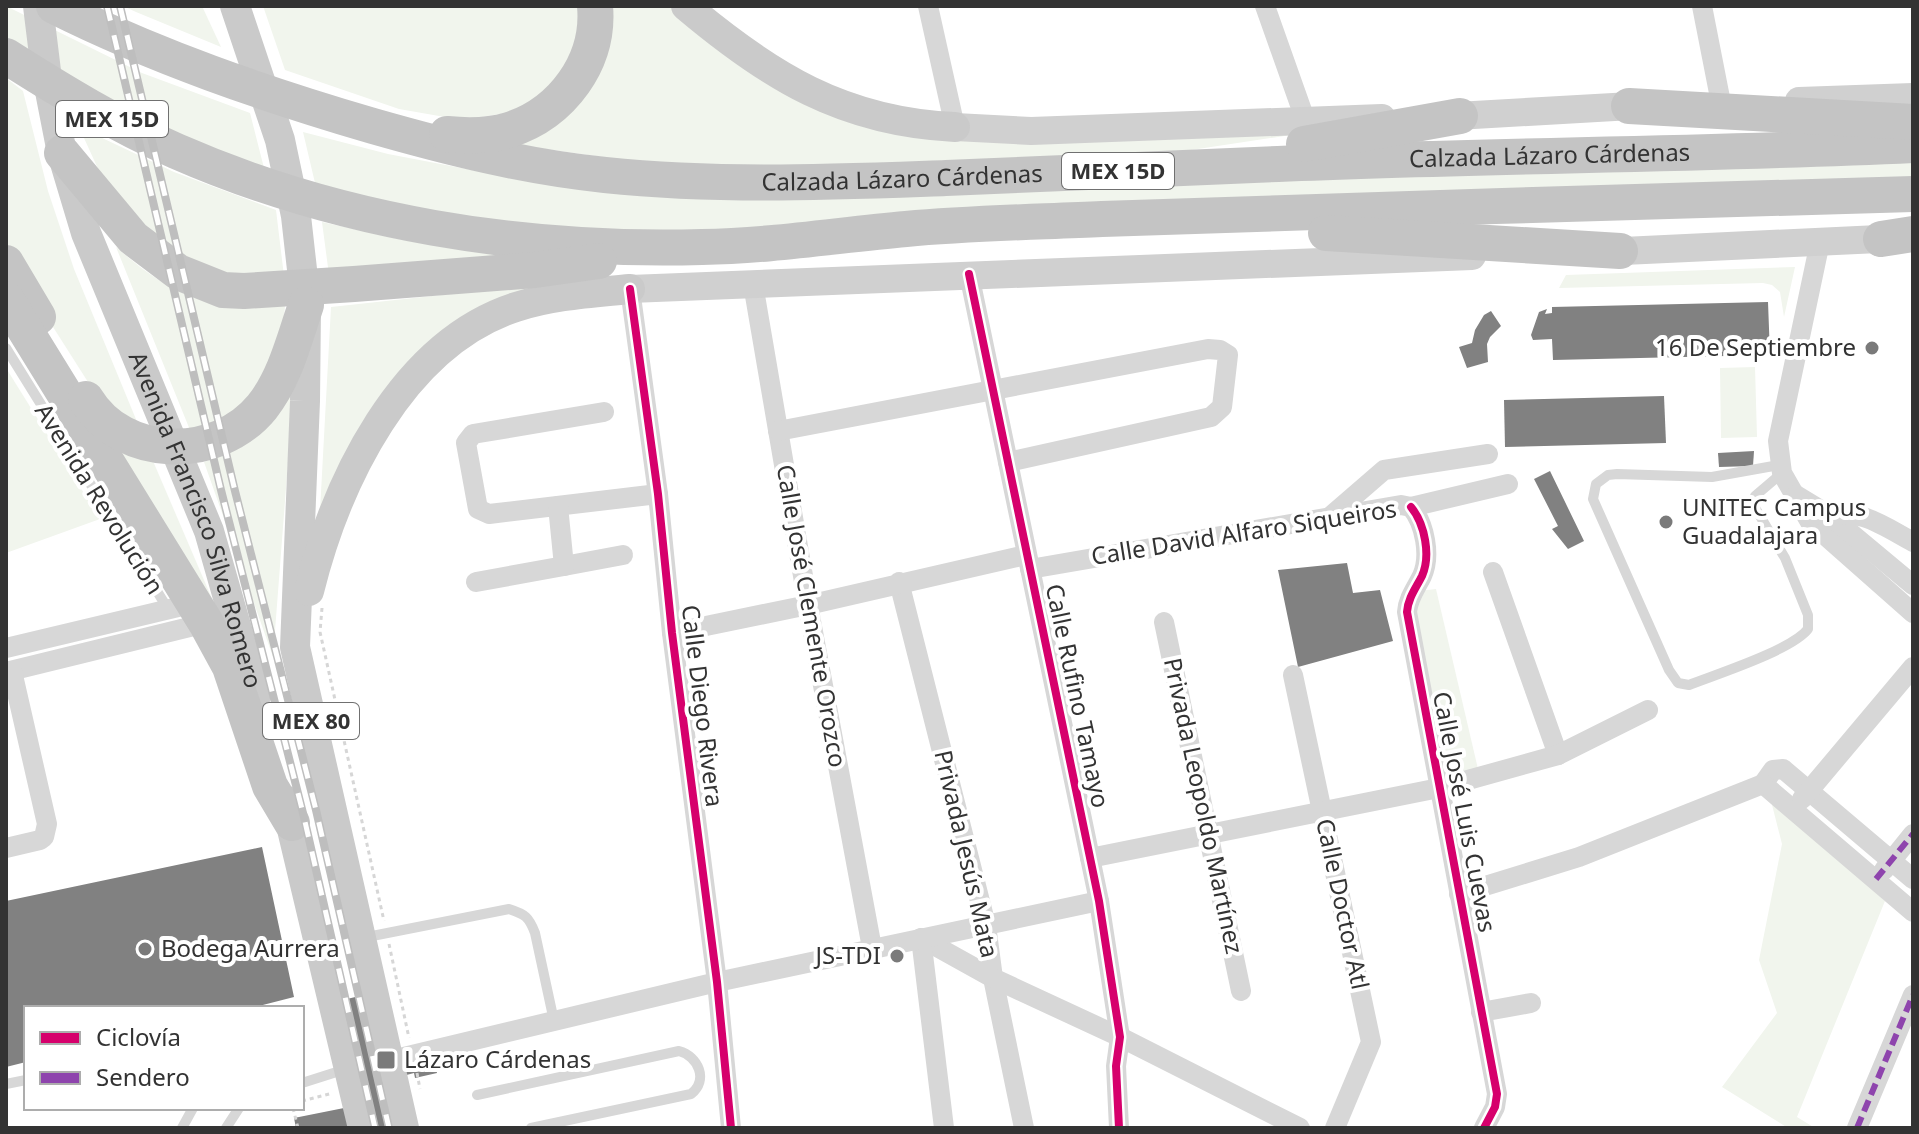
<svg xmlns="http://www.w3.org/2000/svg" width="1919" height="1134" font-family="'Noto Sans',sans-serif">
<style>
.green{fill:#f1f5ed}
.building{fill:#818181}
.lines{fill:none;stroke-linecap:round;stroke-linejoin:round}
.path{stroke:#d6d6d6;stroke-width:3;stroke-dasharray:4 4;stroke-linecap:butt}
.lane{stroke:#d7d7d7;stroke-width:10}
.street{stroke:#d7d7d7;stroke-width:20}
.secondary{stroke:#d0d0d0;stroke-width:28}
.primary{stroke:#cacaca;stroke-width:30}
.highway{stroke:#c4c4c4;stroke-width:36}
.rail-casing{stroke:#bebebe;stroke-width:8}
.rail{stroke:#fff;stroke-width:5;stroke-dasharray:15;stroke-linecap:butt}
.quiet{stroke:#8e44ad;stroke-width:6;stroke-dasharray:12 6;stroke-linecap:butt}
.cycleway-casing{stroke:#fff;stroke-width:13}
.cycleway{stroke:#d6006c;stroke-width:8}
.poi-dot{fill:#7a7a7a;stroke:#fff;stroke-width:3}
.labels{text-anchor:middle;stroke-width:8;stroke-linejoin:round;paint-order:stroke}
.shield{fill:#fff;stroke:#707070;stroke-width:2}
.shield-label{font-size:22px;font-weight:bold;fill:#333}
.street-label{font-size:24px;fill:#333;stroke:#fff}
.poi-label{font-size:24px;fill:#333;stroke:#fff;text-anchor:start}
</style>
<rect width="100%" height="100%" fill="#fff"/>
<!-- green -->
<g class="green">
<path d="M6 6 142 73 250 113 264 168 175 134 72 83 6 39Z"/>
<path d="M123 6H202L221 47 136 12Z"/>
<path d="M263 6H584L571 70 519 111 462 120 399 109 285 70Z"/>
<path d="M606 6H670L734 59 821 108 1290 129 1291 135 1178 152 804 170 660 165 510 144Z"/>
<path d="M6 78 23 91 48 191 74 269 140 429 95 393 6 253Z"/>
<path d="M79 127 174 172 276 210 284 276H246L210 270 173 255 109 193Z"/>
<path d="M303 132 388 154 493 174 1913 156V180L617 234 493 225 391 204 315 183Z"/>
<path d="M322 222 398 239 511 257 329 275Z"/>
<path d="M116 247C178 301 204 306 285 306L282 342 257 399 192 435Z"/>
<path d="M1795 267 1784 317 1780 292 1772 285 1763 283 1559 288 1566 275Z"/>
<path d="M551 283 457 324 320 511 331 307Z"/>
<path d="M1755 367 1757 437 1721 438 1720 368Z"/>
<path d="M6 368 100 519 6 553Z"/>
<path d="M294 384 273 657 204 462 229 453Z"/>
<path d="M108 446 153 461 237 657Z"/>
<path d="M1436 589 1478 769 1448 778 1413 612 1419 591Z"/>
<path d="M1770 797 1885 901 1797 1117 1815 1128H1788L1722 1087 1777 1013 1759 960 1782 844Z"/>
</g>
<!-- building -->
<g class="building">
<path d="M1768 302 1770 355 1553 360 1552 339 1533 340 1531 335 1539 312 1547 309 1545 314 1552 313V307Z"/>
<path d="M1491 311 1501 326 1490 337 1487 344 1488 362 1467 368 1459 347 1472 343 1475 330 1484 315Z"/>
<path d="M1664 396 1666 443 1505 447 1504 400Z"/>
<path d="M1754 451 1753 466 1719 467 1718 453Z"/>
<path d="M1550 471 1584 541 1568 549 1552 529 1558 526 1534 479Z"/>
<path d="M1347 563 1353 593 1380 590 1393 641 1298 667 1278 570Z"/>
<path d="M262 847 294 997 251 1008H26V1062L6 1067V901Z"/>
<path d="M368 994 393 1051 431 1044 437 1073 415 1078 414 1073 399 1077 411 1128H296L294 1118 344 1108 330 1003Z"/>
</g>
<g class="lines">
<!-- path -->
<g class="path">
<path d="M322 608 320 632 384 921"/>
<path d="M389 944 409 1038"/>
<path d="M417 1073 420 1089"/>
<path d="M302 1101 333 1093"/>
<path d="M293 1108 298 1128"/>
</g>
<!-- lane -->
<g class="lane">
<path d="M6 348 168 609"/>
<path d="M1779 465 1712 477 1617 474 1608 475 1596 484 1593 499 1669 670 1678 683 1689 685C1717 674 1792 650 1808 629V615L1785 558 1754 506 1755 496 1782 473"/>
<path d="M362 938 509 909C525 914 529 917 535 933L554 1021"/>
<path d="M302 1083 346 1069"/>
<path d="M6 1084 26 1080"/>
<path d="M477 1095 679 1051C698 1056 709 1080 691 1094L531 1128"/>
<path d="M182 1128 193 1108"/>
<path d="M226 1128 239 1108"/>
</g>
<!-- street -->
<g class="street">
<path d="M928 6 955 127"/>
<path d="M1265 6 1305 119"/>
<path d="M1702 6 1721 103"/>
<path d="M1820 242 1778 441 1782 473 1810 522 1913 613"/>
<path d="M969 274 1099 901 1120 1037 1116 1066 1119 1128"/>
<path d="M753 284 808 605 872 948"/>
<path d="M630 289 658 494 672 633 717 982 731 1128"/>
<path d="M604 412 473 434 466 443 478 509 489 514 658 494"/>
<path d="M778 431 1208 349 1220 350 1228 355 1222 407 1211 417 1008 462"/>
<path d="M1796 495 1829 515 1913 585"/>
<path d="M1411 507C1425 524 1431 556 1422 576 1416 588 1408 598 1407 612L1497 1094 1495 1107 1484 1128"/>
<path d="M1332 515 1384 470 1488 454"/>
<path d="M1825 517C1858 506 1885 527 1913 542"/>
<path d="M564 566 623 555"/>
<path d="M1030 569 1401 505 1411 507 1508 484"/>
<path d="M1493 572 1558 755"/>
<path d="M476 582 564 566 558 506"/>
<path d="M899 582 986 925 993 978 1024 1128"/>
<path d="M1164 622 1241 991"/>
<path d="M672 633 808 605 1026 555"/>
<path d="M6 648 195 603"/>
<path d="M6 672 206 623"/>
<path d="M1293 675 1371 1042 1335 1128"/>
<path d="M1763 784 1773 770 1783 769 1913 879"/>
<path d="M1763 784 1913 912"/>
<path d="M1802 799 1913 667"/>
<path d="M6 848 40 840 44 837 47 824 12 671"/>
<path d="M1090 858 1439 788 1558 755 1648 710"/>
<path d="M1884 870 1913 834"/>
<path d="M1459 894 1579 857 1763 784"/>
<path d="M921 938 993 978 1120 1037 1300 1128"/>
<path d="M921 938 944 1128"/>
<path d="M1481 1012 1531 1003"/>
<path d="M387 1061 717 982 1099 901"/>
<path d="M1857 1128 1913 995"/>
</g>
<!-- secondary -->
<g class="secondary">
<path d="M1799 101 1913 97"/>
<path d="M1439 117 1649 105"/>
<path d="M955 127 1031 131 1382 118"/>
<path d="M1602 252 1900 238"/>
<path d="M630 289 1472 256"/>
</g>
<!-- primary -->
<g class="primary">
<path id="s1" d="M38 6 46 71 62 153 86 233 209 531 256 696"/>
<path d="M235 6 280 140 296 216 306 305 305 401 295 647 404 1128"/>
<path d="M686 6C769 76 843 122 955 127"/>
<path d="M309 591C336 483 401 344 516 307 553 295 591 293 630 289"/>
<path d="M285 800 363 1128"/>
</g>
<!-- highway -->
<g class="highway">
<path id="s2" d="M54 6C156 57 264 94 373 126 450 148 526 167 605 175 719 187 832 182 946 178 1057 173 1167 169 1278 164 1489 155 1701 155 1913 145"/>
<path d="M6 56C61 91 117 125 176 151 340 223 524 252 702 247 770 246 838 235 906 229 971 223 1037 222 1102 219 1372 209 1643 202 1913 194"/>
<path d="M1629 106 1913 122"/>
<path d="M447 134C467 136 489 136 509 130 562 113 600 62 595 6"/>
<path d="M1304 144 1460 116"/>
<path d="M62 153 133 238 178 272 223 290 244 291 354 284 535 270 599 261"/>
<path d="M1326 233 1620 251"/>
<path d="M1881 239 1913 234"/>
<path d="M6 263 38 317"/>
<path d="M6 299 206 623 230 667 270 786 292 823"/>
<path d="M86 399C123 460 217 462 262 407 285 378 294 340 306 305"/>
</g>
<!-- rail casing -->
<g class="rail-casing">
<g id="rail">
<path d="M107 6 221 490 303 813 375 1128"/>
<path d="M120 6 235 491 316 810 389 1128"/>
</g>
</g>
<!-- rail -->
<use href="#rail" class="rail"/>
<!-- quiet -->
<g class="quiet">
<path d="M1876 879 1913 834"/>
<path d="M1857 1128 1913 995"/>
</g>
<!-- cycleway casing -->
<g class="cycleway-casing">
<g id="cycleway">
<path d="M969 274 1099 901 1120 1037 1116 1066 1119 1128"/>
<path d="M630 289 658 494 672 633 717 982 731 1128"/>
<path d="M1411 507C1425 524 1431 556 1422 576 1416 588 1408 598 1407 612L1497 1094 1495 1107 1484 1128"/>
</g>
</g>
<!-- cycleway -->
<use href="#cycleway" class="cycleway"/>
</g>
<!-- markers -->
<g class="poi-dot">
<circle cx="1872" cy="348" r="8"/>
<circle cx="1666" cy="522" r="8"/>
<circle cx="145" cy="949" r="8"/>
<circle cx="897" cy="956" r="8"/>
<rect x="376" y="1050" width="20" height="20" rx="4"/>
</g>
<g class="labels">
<!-- shield labels -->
<g class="shield">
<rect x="56" y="101" width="112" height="36" rx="6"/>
<rect x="1062" y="153" width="112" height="36" rx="6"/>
<rect x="263" y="703" width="96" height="36" rx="6"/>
</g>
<g class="shield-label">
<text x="112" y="127">MEX 15D</text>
<text x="1118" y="179">MEX 15D</text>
<text x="311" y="729">MEX 80</text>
</g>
<!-- street labels -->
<g class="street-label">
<text dy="8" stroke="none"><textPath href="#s2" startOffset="1524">Calzada Lázaro Cárdenas</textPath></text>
<text dy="8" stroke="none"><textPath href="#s2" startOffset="876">Calzada Lázaro Cárdenas</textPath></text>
<text transform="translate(99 499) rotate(58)" y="8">Avenida Revolución</text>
<text dy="8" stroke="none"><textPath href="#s1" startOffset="540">Avenida Francisco Silva Romero</textPath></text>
<text transform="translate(1244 533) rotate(-9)" y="8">Calle David Alfaro Siqueiros</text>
<text transform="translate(811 616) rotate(80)" y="8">Calle José Clemente Orozco</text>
<text transform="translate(1077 696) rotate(78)" y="8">Calle Rufino Tamayo</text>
<text transform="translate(702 706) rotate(83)" y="8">Calle Diego Rivera</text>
<text transform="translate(1203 806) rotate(78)" y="8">Privada Leopoldo Martínez</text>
<text transform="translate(1464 812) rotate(79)" y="8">Calle José Luis Cuevas</text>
<text transform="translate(966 854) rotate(77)" y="8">Privada Jesús Mata</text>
<text transform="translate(1342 904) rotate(78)" y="8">Calle Doctor Atl</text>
</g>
<!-- poi labels -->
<g class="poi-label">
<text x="1856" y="356" text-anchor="end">16 De Septiembre</text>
<text x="1682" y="516">UNITEC Campus<tspan x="1682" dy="28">Guadalajara</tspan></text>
<text x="161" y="957">Bodega Aurrera</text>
<text x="881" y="964" text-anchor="end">JS-TDI</text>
<text x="404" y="1068">Lázaro Cárdenas</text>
</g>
</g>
<!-- border -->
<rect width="1919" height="1134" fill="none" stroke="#333333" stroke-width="16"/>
<!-- legend -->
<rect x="24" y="1006" width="280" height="104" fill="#ffffff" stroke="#adadad" stroke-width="2"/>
<rect x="40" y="1032" width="40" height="12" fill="#d6006c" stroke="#adadad" stroke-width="2"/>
<text x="96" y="1046" font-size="24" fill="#333333">Ciclovía</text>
<rect x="40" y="1072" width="40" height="12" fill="#8e44ad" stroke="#adadad" stroke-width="2"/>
<text x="96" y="1086" font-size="24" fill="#333333">Sendero</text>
</svg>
